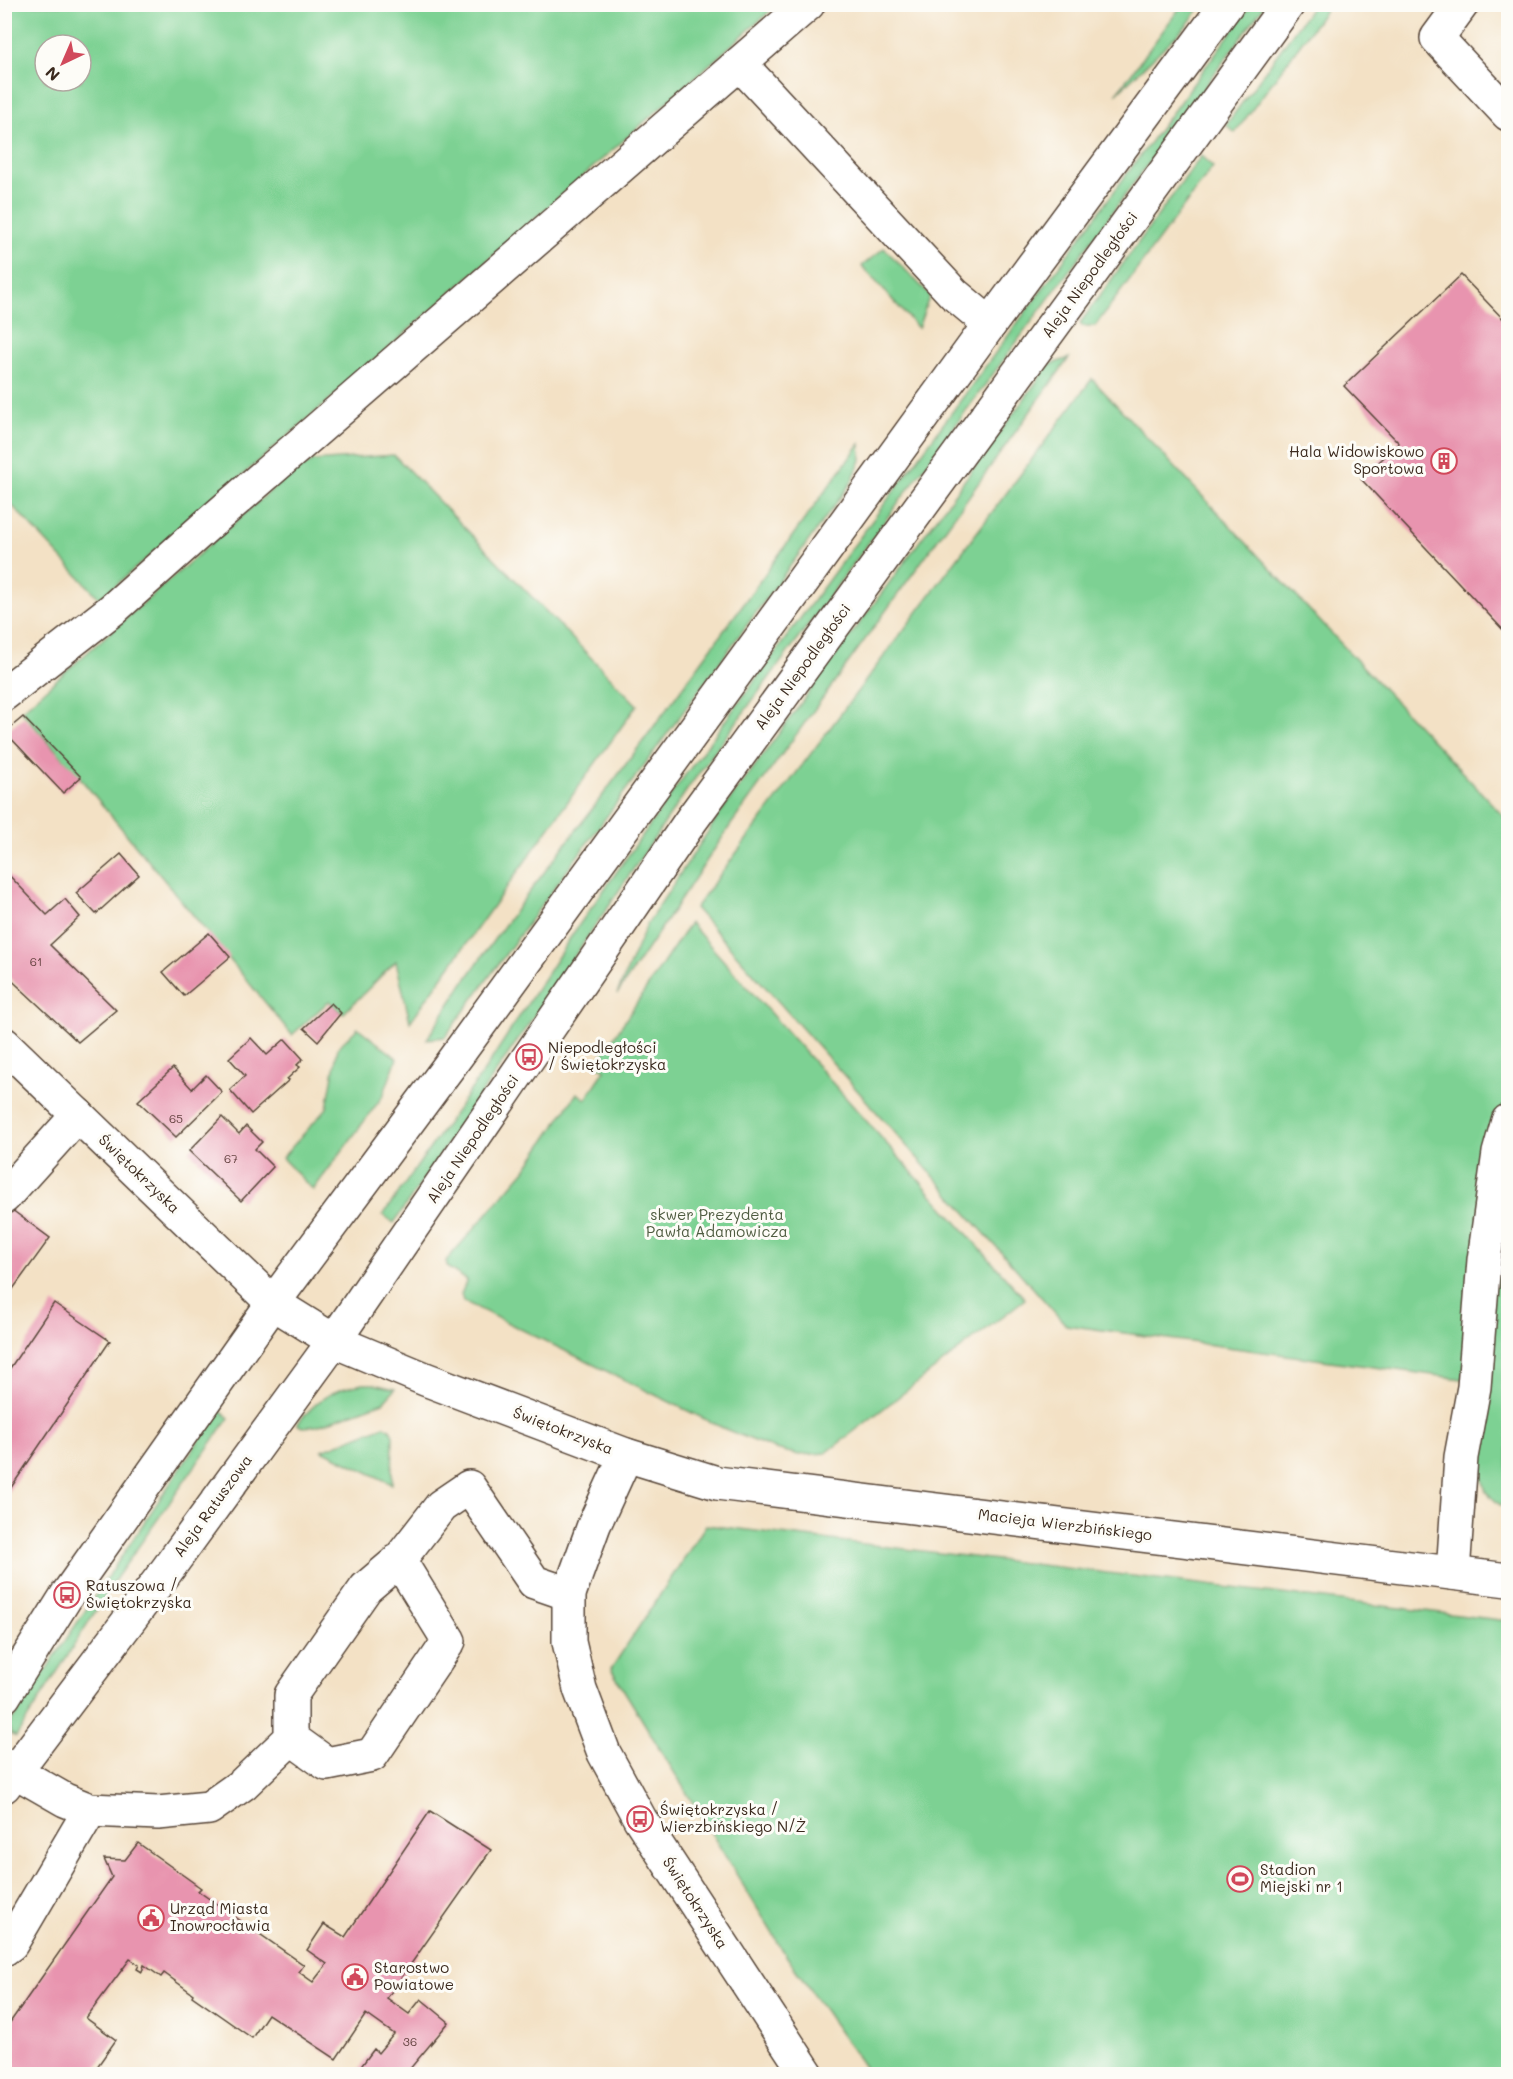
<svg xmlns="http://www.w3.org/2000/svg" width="1513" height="2079" font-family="Mali,sans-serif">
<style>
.green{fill:#7dd193;stroke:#5c7e58;stroke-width:1.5;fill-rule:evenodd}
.building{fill:#e894af}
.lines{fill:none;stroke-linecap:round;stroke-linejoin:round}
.minor-casing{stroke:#574537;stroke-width:36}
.minor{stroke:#fff;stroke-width:33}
.labels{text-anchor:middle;stroke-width:6;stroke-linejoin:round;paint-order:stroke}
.number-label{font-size:12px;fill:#664442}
.street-label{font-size:15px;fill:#3b2a1e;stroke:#fdfcf7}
.poi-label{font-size:15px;fill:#3b2a1e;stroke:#fdfcf7;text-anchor:start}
.park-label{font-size:15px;fill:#4f5c41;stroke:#fdfcf7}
</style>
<rect width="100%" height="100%" fill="#fdfcf7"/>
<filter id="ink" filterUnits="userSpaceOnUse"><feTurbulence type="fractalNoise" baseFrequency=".0167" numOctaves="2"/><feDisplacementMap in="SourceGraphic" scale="12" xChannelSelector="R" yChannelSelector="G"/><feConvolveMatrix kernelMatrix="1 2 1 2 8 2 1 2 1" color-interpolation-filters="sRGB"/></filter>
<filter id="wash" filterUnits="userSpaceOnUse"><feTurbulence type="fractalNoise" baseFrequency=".008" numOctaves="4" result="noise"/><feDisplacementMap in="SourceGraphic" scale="24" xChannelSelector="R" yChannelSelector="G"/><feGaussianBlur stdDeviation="1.35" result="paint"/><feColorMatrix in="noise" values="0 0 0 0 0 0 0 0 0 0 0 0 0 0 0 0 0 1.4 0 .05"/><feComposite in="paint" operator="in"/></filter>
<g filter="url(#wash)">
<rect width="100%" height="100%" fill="#f3e1c5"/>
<!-- green -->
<g class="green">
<path d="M5 5H777L335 395 100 599 5 498ZM45 45H81V81H45Z"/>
<path d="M1182 5H1202L1187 25 1116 94Z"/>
<path d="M1251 5H1265L691 784 394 1223 383 1215 484 1071 574 932 683 778Z"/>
<path d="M1313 5H1329L1235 133 1226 125Z"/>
<path d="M1201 156 1213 167 1095 326H1082L1080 323Z"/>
<path d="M884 248 930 295 918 328 862 266Z"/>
<path d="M1069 358 730 826 617 994 647 924 719 815 1049 365Z"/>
<path d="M1092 379 1508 821V1506L1500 1505 1486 1492 1475 1452 1484 1382 1066 1325 695 908Z"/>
<path d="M860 444 861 460 851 483 445 1037 427 1039C489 939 565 847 635 752 711 650 784 546 860 444Z"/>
<path d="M394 455 637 705 410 1022 396 961 343 1014 329 1001 292 1035 80 778 21 711 284 479 313 461Z"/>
<path d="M690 923 1025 1299 826 1453 799 1455 772 1448 725 1429 463 1301 461 1294 467 1280 448 1268 446 1261 525 1170 577 1093 586 1099 605 1070 596 1064Z"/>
<path d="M358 1028 397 1058 383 1096 313 1190 282 1158 327 1108 338 1047Z"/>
<path d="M363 1384H373L395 1389 383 1402 317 1426 302 1427 297 1424C317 1400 331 1389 363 1384Z"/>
<path d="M219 1410 229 1418 117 1577 16 1737 11 1734 9 1727 11 1722Z"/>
<path d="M384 1426 390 1429 393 1435 392 1484 322 1450Z"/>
<path d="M706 1525 1508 1621V2074H869L787 1957 611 1669Z"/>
</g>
<g id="blocks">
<!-- building -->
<g class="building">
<path d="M1461 275 1508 324V635L1361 479 1399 443 1344 386Z"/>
<path d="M23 717 81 777 63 793 5 732Z"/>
<path d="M121 854 139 875 96 914 76 893Z"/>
<path d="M4 870 47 915 65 899 80 917 50 945 116 1010 78 1042 4 973Z"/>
<path d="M209 933 230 957 184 996 163 972Z"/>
<path d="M331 1003 341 1013 318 1041 304 1028Z"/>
<path d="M251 1038 267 1055 285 1039 303 1059 297 1065 300 1067 287 1079 289 1080 251 1114 230 1090 245 1076 229 1058Z"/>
<path d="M173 1068 192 1089 206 1075 222 1092 176 1137 138 1101Z"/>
<path d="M222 1117 239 1134 246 1126 262 1142 255 1149 273 1167 241 1201 189 1151Z"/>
<path d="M8 1207 50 1238 5 1300V1212Z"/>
<path d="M54 1303 110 1341 6 1495 4 1494V1377Z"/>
<path d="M430 1811 491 1850 387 1998 409 2014 421 1999 449 2022 408 2071 412 2074 356 2073 374 2049 378 2053 394 2034 366 2014 336 2059 268 2014 252 2038 192 1996 193 1994 164 1973 161 1977 144 1965 142 1972 137 1969 139 1965 130 1959 86 2018 116 2040 92 2074H4V2031L112 1877 104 1859 125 1860 138 1843 201 1888 198 1891 304 1965 299 1972 313 1982 327 1964 307 1950 324 1924 345 1937Z"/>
</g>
</g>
</g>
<g filter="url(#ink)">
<use href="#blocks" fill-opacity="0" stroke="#574537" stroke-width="1.5"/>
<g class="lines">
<!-- minor casing -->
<g class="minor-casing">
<g id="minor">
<path d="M1462 4 1437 38 1508 114"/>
<path d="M741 65 954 294 990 324"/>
<path d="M4 694 113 609 206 526 808 4"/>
<path d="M4 1044 273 1303 334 1341 425 1379 626 1455 717 1483 1508 1580"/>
<path d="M4 1197 78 1115"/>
<path d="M626 1455 594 1525 569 1594V1642L580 1689 604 1753 640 1819 807 2074"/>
<path d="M1453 1573 1461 1457 1474 1387 1484 1260 1499 1153 1508 1121"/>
<path d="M4 1696 67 1595 273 1303 450 1065 990 324 1227 4"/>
<path d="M291 1738 327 1764 372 1755 449 1641 399 1560"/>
<path d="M4 1765 65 1800 90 1810 158 1813 209 1808 243 1784 291 1738V1695L366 1588 399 1560 441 1506 469 1487 534 1582 569 1594"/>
<path d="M4 1786 167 1570 334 1341 692 819 1288 4"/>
<path d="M4 1949 11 1944 90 1810"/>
</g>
</g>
<!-- minor -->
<use href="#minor" class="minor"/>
</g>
</g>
<!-- icons -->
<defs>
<g id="building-ring" transform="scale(1.35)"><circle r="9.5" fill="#fdfcf7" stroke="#d1495b" stroke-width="1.5"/><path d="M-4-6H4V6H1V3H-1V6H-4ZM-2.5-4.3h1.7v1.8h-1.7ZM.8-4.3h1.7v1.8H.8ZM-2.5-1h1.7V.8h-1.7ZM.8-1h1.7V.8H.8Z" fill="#d1495b"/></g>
<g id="bus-ring" transform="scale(1.35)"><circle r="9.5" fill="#fdfcf7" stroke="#d1495b" stroke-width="1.5"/><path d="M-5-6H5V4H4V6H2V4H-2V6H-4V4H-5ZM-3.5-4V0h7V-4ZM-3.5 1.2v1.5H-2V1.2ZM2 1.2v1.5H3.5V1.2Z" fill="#d1495b"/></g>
<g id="stadium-ring" transform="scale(1.35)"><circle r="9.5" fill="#fdfcf7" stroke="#d1495b" stroke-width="1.5"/><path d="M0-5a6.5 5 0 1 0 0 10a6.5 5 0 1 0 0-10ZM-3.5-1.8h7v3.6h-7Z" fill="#d1495b"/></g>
<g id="civic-ring" transform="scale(1.35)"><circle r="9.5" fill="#fdfcf7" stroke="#d1495b" stroke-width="1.5"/><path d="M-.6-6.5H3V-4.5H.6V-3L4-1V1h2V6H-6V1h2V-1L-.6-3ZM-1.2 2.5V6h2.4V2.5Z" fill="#d1495b"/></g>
</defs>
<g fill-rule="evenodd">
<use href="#building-ring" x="1444" y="461"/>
<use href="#bus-ring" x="529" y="1057"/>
<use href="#bus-ring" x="67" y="1595"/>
<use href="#bus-ring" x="640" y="1819"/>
<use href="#stadium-ring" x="1240" y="1879"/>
<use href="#civic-ring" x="151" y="1918"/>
<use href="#civic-ring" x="355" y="1977"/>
</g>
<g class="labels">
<!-- number labels -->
<g class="number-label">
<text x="36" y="966">61</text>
<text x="176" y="1123">65</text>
<text x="231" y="1163">67</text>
<text x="410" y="2046">36</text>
</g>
<!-- street labels -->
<g class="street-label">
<text transform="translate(1090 275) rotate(-54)" y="5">Aleja Niepodległości</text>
<text transform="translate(803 667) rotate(-54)" y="5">Aleja Niepodległości</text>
<text transform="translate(473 1139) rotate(-56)" y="5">Aleja Niepodległości</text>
<text transform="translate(139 1174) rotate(44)" y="5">Świętokrzyska</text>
<text transform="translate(563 1431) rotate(21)" y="5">Świętokrzyska</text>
<text transform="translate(213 1506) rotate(-54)" y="5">Aleja Ratuszowa</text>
<text transform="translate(1065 1525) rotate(7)" y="5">Macieja Wierzbińskiego</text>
<text transform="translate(695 1903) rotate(57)" y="5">Świętokrzyska</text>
</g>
<!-- poi labels -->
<g class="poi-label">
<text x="1424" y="457" text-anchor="end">Hala Widowiskowo<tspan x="1424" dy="17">Sportowa</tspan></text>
<text x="548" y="1053">Niepodległości<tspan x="548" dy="17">/ Świętokrzyska</tspan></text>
<text x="86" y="1591">Ratuszowa /<tspan x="86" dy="17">Świętokrzyska</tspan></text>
<text x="660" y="1815">Świętokrzyska /<tspan x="660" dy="17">Wierzbińskiego N/Ż</tspan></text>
<text x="1260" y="1875">Stadion<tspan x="1260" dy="17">Miejski nr 1</tspan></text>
<text x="170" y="1914">Urząd Miasta<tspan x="170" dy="17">Inowrocławia</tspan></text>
<text x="374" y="1973">Starostwo<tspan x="374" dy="17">Powiatowe</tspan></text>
</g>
<!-- park labels -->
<g class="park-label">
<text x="717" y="1220">skwer Prezydenta<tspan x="717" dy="17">Pawła Adamowicza</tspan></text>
</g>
</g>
<!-- margin -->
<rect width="1513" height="2079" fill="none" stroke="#fdfcf7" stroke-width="24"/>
<!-- north arrow -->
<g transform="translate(63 63) rotate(224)"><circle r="28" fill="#fdfcf7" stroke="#afa8a0" stroke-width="1.5"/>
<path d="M0-4.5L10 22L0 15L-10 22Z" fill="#d1495b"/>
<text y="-9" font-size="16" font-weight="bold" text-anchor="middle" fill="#3b2a1e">N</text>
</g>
</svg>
